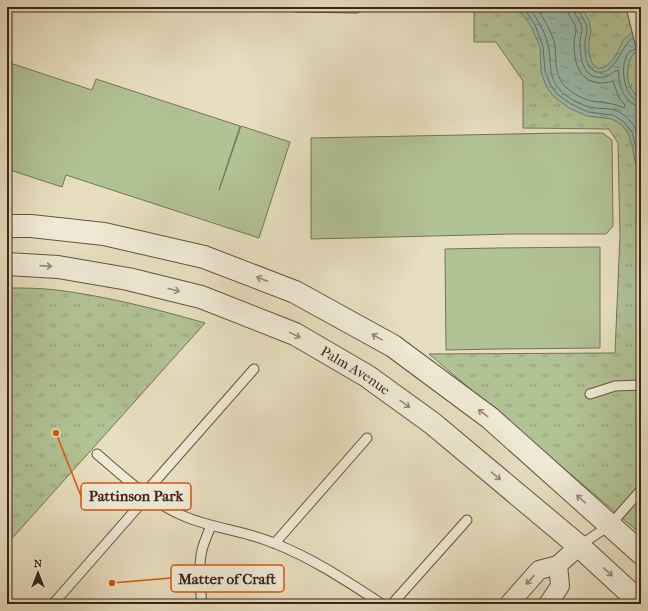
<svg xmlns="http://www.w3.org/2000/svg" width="648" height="611" font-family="'IM FELL French Canon',serif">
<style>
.grass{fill:url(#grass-tufts);stroke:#767356}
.garden{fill:#b1c295;stroke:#767356}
.water{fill:url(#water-ripples);stroke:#738070}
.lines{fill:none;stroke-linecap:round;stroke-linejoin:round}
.shore{stroke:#6a7062;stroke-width:1}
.service-casing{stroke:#675241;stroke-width:11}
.minor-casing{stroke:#675241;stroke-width:20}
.tertiary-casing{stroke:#675241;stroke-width:24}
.service{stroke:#efead5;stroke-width:9}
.minor{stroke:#efead5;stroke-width:18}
.tertiary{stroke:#efead5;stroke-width:22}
.oneway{stroke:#968776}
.labels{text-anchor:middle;stroke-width:3;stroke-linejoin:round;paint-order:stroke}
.street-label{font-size:14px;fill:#3c2417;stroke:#efead5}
.leader{fill:none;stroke:#d7540d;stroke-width:1.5}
.callout-dot{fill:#d7540d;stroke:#efead5;stroke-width:1.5}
.callout{fill:#efead5;stroke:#d7540d;stroke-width:1.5}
.callout-label{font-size:15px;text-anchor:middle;font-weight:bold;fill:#3c2417}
</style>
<defs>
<pattern id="grass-tufts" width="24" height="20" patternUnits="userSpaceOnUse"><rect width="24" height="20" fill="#b1c295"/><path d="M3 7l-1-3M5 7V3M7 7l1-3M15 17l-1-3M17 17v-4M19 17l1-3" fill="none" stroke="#919d79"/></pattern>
<pattern id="water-ripples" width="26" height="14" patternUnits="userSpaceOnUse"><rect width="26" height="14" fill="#98bdac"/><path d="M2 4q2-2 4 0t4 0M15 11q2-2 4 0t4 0" fill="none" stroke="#7d998b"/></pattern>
</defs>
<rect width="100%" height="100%" fill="#e7debf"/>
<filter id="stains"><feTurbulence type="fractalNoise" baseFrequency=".005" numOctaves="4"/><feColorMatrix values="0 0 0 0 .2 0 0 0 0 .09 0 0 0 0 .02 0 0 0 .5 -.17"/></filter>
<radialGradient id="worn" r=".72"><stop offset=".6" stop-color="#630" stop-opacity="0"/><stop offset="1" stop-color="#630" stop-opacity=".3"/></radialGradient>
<!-- grass -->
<g class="grass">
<path d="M474 7H641V534L429 354 615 353 620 236 618 143 609 129 523 128V81L496 42H474Z"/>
<path d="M7 288C23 288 40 288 56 290 106 296 156 309 205 323L7 544Z"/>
</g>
<!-- garden -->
<g class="garden">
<path d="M7 62 92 90 96 79 240 126 219 190 241 126 290 142 259 238 66 175 62 187 7 169Z"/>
<path d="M561 133H603L612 140 613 226 606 234H513L311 239V138Z"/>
<path d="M600 247V348L499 349 446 350 445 249 496 248Z"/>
</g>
<!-- water -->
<path class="water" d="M518 7H581L589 20 591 30 589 41V53L592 63 597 68H603L608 65 615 57 624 39 641 26V51L633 54C627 65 625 79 632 90 634 93 638 97 641 100V181L635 161 632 145 628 133 622 125 612 119 587 116 569 108 554 97 546 86 541 72 540 47 532 28Z"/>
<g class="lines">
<!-- shore -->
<g class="shore">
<path d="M523 7 535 25 543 46 545 71 550 84 557 94 571 104 588 112 613 115 624 122 632 132 641 168"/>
<path d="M529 7C537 19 545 31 548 45 552 61 547 78 561 91 568 98 580 105 590 107 598 109 607 108 615 110 630 116 638 130 641 145"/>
<path d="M536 7C543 18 553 33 555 46 556 57 555 69 560 79 564 89 581 99 592 101 599 102 606 103 613 104 617 105 621 107 624 108L625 105 619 98 613 81C609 82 605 83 601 83 578 82 574 61 574 42 574 38 576 34 576 30 576 22 567 17 567 7"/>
<path d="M573 7C574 16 582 21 582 30 582 34 580 38 580 42 580 58 583 81 604 77 610 76 613 71 618 70 619 74 619 79 620 84 622 94 630 106 641 107"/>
<path d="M578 7C579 15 587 21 587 30 587 34 585 38 585 42 585 52 585 69 597 72 603 73 607 71 611 67 621 58 622 46 633 38"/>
<path d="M636 49C635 49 631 51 630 51 618 62 623 100 641 102"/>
</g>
<!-- service casing -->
<g class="service-casing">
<g id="service">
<path d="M296 7 356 8V7"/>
<path d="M631 7 641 47"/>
<path d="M590 394 615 386 641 385"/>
<path d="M97 454C124 477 151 503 186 517 215 529 247 531 276 544 314 559 348 582 382 604"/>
<path d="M275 543 367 438"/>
<path d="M579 546 610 525 641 490"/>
<path d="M53 604 138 507 144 494 254 369"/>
<path d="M202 604C200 586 198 568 202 550 204 542 208 533 211 526"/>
<path d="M392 604 467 520"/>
</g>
</g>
<!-- minor casing -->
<g class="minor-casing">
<g id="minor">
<path d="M509 604 539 570 558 565 579 546"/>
<path d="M548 604 560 586 558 565"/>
</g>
</g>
<!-- tertiary casing -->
<g class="tertiary-casing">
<g id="tertiary">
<path d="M7 226H31L104 234 204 257 295 292 393 346 490 418 641 553"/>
<path id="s1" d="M7 264 58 267 128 279 201 297 295 334 367 376 432 423 579 546 641 603"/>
</g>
</g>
<!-- service -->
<use href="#service" class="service"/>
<!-- minor -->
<use href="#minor" class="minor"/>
<!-- tertiary -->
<use href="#tertiary" class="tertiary"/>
</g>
<!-- one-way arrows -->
<defs><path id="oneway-shaft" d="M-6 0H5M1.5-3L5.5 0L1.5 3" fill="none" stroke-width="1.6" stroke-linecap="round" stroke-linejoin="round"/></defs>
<g class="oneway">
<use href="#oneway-shaft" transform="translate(46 266) rotate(4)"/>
<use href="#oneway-shaft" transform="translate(262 279) rotate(-159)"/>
<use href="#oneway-shaft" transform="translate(174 290) rotate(14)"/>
<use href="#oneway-shaft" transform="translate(295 335) rotate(26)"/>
<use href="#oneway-shaft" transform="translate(377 337) rotate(-151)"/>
<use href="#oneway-shaft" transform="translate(405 404) rotate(36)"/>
<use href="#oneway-shaft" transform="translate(483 413) rotate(-143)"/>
<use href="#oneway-shaft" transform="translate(496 476) rotate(40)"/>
<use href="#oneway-shaft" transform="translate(581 499) rotate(-138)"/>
<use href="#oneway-shaft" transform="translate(608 572) rotate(43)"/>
<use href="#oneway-shaft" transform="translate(530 580) rotate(133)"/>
</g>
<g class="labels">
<!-- street labels -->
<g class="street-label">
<text dy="5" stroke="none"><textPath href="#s1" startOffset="369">Palm Avenue</textPath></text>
</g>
</g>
<!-- callouts -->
<path class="leader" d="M56 433L81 496M112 583L171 578"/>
<g class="callout-dot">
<circle cx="56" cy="433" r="4"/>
<circle cx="112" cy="583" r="4"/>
</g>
<g class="callout">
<rect x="81" y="483" width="110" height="27" rx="4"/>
<rect x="171" y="565" width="113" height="27" rx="4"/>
</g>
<g class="callout-label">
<text x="136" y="501">Pattinson Park</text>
<text x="227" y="584">Matter of Craft</text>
</g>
<!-- margin -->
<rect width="648" height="611" fill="none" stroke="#e7debf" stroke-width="24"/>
<rect x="8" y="8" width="632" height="595" fill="none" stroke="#3c2417" stroke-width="2"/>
<rect x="12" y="12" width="624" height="587" fill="none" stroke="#3c2417"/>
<!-- north arrow -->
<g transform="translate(38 573)" stroke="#efead5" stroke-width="3" paint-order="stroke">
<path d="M0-3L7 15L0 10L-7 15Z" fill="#3c2417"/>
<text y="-6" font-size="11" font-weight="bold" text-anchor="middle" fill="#3c2417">N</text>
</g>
<rect width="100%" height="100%" filter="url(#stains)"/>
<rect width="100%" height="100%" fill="url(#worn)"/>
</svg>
